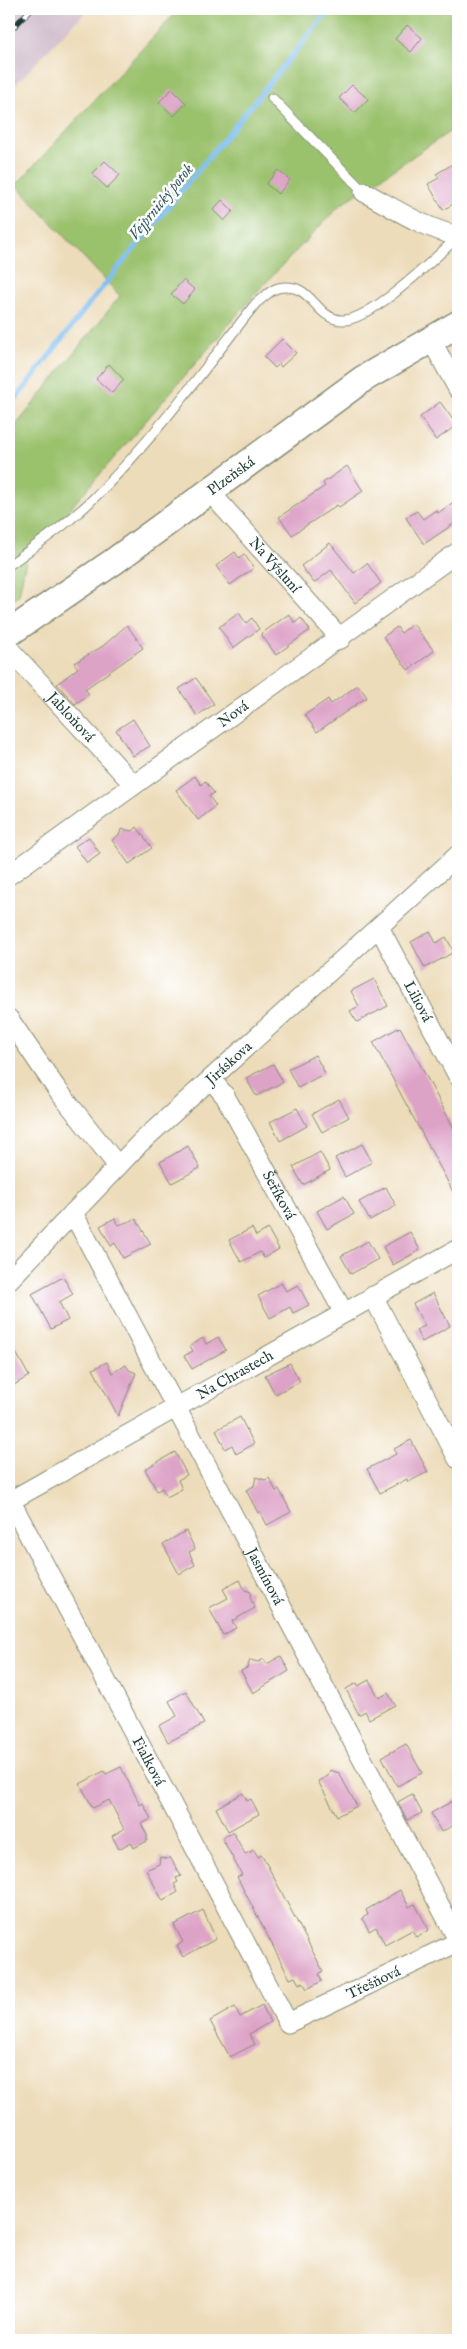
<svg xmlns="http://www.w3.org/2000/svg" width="467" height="2349" font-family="'IM FELL English',serif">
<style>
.industrial{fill:#d0bdcc}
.green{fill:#9ac16c;stroke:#5c7f50}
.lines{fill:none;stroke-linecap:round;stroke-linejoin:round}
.stream{stroke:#7ebef3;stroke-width:5}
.building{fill:#dda3c7}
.service-casing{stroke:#868c77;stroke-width:11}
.minor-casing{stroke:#868c77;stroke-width:21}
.secondary-casing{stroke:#868c77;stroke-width:29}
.service{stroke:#fff;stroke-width:9}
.minor{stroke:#fff;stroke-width:19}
.secondary{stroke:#fff;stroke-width:26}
.rail-casing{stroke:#1f3d34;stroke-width:5.5}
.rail{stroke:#fff;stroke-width:4;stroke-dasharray:11;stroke-linecap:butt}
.labels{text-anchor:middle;stroke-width:5;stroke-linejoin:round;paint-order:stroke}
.street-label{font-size:15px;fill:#1f3d34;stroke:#fff}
.water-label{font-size:16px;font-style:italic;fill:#375d64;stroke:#fff}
</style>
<rect width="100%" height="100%" fill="#fff"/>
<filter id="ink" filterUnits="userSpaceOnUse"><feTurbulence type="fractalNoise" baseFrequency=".02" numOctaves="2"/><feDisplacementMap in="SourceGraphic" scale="10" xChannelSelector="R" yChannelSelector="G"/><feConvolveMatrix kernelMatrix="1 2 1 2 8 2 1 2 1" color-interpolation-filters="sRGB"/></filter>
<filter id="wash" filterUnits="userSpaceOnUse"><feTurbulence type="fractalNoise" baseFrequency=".0096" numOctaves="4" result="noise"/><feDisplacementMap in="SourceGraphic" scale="20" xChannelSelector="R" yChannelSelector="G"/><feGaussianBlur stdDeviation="1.12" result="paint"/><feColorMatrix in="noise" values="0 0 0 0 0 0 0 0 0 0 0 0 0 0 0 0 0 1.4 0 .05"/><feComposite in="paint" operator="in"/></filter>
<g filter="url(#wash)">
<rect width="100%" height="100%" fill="#eddcba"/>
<!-- industrial -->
<path class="industrial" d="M9 9H88L9 91Z"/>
<!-- green -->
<path class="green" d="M179 9H458V126L339 206 257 292 26 560 19 595 9 603V434L120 296 16 185Z"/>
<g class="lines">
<!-- stream -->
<path class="stream" d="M9 408 89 304 330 9"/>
</g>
<g id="blocks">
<!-- building -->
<g class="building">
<path d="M407 25 422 38 411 52 395 39Z"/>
<path d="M352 85 368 99 355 113 339 98Z"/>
<path d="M172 89 186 103 174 116 159 102Z"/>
<path d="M105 161 120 175 107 188 92 174Z"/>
<path d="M458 161V201L443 210 428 184 439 178 436 174Z"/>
<path d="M278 170 290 180 278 194 266 184Z"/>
<path d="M222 200 233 211 224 221 213 210Z"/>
<path d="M183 280 195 290 183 304 171 294Z"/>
<path d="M282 339 296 353 281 367 279 364 275 368 264 357Z"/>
<path d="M109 364 124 380 112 393 96 379Z"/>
<path d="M440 402 457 425 436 440 420 417Z"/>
<path d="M347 466 363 491 339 507 337 505 292 535 279 517 325 486 323 483Z"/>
<path d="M458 499V521L424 544 406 518 417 511 423 519 436 510 438 513Z"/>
<path d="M330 543 354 573 367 563 381 583 355 603 331 570 314 583 301 566Z"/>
<path d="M235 552 239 558 244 554 254 568 230 585 216 566Z"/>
<path d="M239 613 246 623 252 618 259 629 233 648 219 627Z"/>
<path d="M289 614 295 623 301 618 310 630 276 655 261 634Z"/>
<path d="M413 624 434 651 408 670 383 637 397 627 401 633Z"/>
<path d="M127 625 143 648 85 689 89 694 75 704 57 684 78 668 74 663 103 646Z"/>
<path d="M196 678 214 704 197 716 179 689Z"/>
<path d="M358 685 367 697 317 732 305 715 328 699 331 704Z"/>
<path d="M133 719 150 746 133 756 116 730Z"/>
<path d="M195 776 201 785 205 781 214 793 209 796 216 806 198 820 176 790Z"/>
<path d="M137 827 152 848 129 864 112 840 120 834 121 829 133 831Z"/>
<path d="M89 837 100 854 87 863 75 846Z"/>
<path d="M430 931 436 943 446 937 454 952 425 968 411 942Z"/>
<path d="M374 979 388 1006 357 1022 350 1011 359 1006 351 991Z"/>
<path d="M400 1027 458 1136V1201L373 1042Z"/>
<path d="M315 1055 325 1073 298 1088 288 1069Z"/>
<path d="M273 1064 283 1082 256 1096 246 1078Z"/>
<path d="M339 1099 349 1117 322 1132 312 1114Z"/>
<path d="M297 1108 307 1126 280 1141 270 1122Z"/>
<path d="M362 1144 372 1162 345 1177 335 1158Z"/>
<path d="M188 1146 200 1168 172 1183 160 1162Z"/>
<path d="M320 1152 330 1170 303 1185 293 1167Z"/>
<path d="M386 1187 396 1206 370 1220 359 1202Z"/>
<path d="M344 1196 354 1214 327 1229 317 1211Z"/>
<path d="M115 1218 118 1225 136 1219 151 1244 123 1258 115 1243 111 1246 100 1226Z"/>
<path d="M252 1228 256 1236 268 1229 279 1249 264 1258 260 1252 241 1262 229 1240Z"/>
<path d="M410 1232 420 1250 393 1265 383 1247Z"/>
<path d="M368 1241 378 1259 351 1274 341 1256Z"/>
<path d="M63 1277 73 1294 59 1302 68 1320 51 1329 32 1294Z"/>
<path d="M281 1283 286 1291 298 1285 309 1305 293 1313 290 1307 270 1318 258 1296Z"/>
<path d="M433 1293 450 1326 422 1342 416 1330 425 1326 413 1304Z"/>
<path d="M218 1337 226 1350 192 1369 184 1356 193 1351 190 1346 203 1338 206 1344Z"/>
<path d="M9 1340 29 1376 9 1388Z"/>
<path d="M107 1362 112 1373 126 1365 129 1370 136 1373 118 1416 93 1369Z"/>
<path d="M290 1363 300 1382 275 1394 265 1375Z"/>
<path d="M240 1417 254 1444 236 1454 232 1445 225 1449 216 1430Z"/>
<path d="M411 1440 428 1472 408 1482 407 1479 380 1493 367 1469 396 1454 394 1449Z"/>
<path d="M175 1452 187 1475 178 1480 182 1489 167 1497 162 1488 157 1491 145 1469Z"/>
<path d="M256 1477 265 1480 269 1478 276 1491 279 1489 291 1512 267 1525 260 1511 258 1513 246 1490 254 1486Z"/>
<path d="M186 1531 195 1549 189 1552 195 1565 179 1574 163 1544Z"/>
<path d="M240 1580 245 1590 251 1592 250 1598 255 1608 232 1621 236 1628 223 1635 209 1608 228 1598 223 1589Z"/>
<path d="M281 1656 289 1671 253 1693 241 1671 247 1668 250 1660 258 1662 264 1659 267 1664Z"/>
<path d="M369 1680 379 1698 388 1693 395 1705 369 1719 365 1711 359 1715 346 1689 357 1683 358 1686Z"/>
<path d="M186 1691 204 1724 168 1742 159 1726 177 1716 169 1701Z"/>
<path d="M406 1744 422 1773 397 1786 382 1757Z"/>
<path d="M121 1767 140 1805 143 1803 151 1819 141 1824 147 1835V1841L134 1848 131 1842 119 1849 112 1836 124 1829 109 1800 93 1808 80 1784 104 1771 106 1774Z"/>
<path d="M330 1770 339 1773 357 1806 337 1816 318 1781 328 1776Z"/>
<path d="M243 1793 247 1801 251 1799 259 1814 228 1831 216 1808Z"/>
<path d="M412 1794 422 1813 407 1820 398 1802Z"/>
<path d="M458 1798V1823L441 1832 431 1813Z"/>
<path d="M233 1832 245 1854 254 1850 258 1857 262 1855 323 1971 319 1974 322 1981 307 1989 303 1982 299 1984 295 1977 290 1979 237 1877 242 1875 222 1838Z"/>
<path d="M160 1857 167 1859 170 1857 181 1876 176 1878 178 1882 174 1884 178 1892 163 1901 146 1870 159 1864Z"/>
<path d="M400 1890 409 1907 415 1904 429 1930 416 1937 412 1930 385 1945 376 1927 369 1931 362 1918 368 1915 366 1910Z"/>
<path d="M203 1910 216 1939 183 1957 177 1946 183 1942 174 1925Z"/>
<path d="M262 2005 270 2022 249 2034 255 2044 230 2057 210 2021 235 2007 240 2017Z"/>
</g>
</g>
</g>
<g filter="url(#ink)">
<use href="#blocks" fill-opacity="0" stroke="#868c77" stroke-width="1"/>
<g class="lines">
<!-- service casing -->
<g class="service-casing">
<g id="service">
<path d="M272 98 364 192"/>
<path d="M9 565C39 543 72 521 98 494 156 436 205 368 256 303 262 299 270 290 278 288 312 280 314 319 342 320 370 322 437 256 458 237"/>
</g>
</g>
<!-- minor casing -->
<g class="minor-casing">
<g id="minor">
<path d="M364 192C395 209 424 228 458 236"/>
<path d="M430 338 458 389"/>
<path id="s1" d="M209 491 341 639"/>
<path id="s2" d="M9 649 134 785"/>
<path id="s3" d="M9 875 458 552"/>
<path id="s4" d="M379 927 458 1076"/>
<path d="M9 1019 56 1088 118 1166"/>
<path id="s5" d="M211 1079 225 1096 344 1313"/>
<path id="s6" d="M73 1213 458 1940"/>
<path id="s7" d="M9 1280 140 1143 458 855"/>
<path d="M373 1296 458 1459"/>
<path id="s8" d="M9 1498 288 2023 458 1942"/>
<path id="s9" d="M10 1501 458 1249"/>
</g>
</g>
<!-- secondary casing -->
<g class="secondary-casing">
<g id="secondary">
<path id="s10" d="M9 633 113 562 363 379 458 324"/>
</g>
</g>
<!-- service -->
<use href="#service" class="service"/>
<!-- minor -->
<use href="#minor" class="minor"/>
<!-- secondary -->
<use href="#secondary" class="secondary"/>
<!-- rail casing -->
<g class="rail-casing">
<path id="rail" d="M9 32 31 9"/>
</g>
<!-- rail -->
<use href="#rail" class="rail"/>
</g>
</g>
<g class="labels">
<!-- street labels -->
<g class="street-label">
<text dy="5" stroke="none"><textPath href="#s10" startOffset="272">Plzeňská</textPath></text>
<text dy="5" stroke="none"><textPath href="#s1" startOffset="99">Na Výsluní</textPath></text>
<text dy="5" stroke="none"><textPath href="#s3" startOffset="276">Nová</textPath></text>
<text dy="5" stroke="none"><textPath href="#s2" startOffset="92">Jabloňová</textPath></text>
<text dy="5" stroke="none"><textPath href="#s4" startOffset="84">Liliová</textPath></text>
<text dy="5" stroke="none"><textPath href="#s7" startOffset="309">Jiráskova</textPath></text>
<text dy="5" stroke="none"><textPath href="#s5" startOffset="135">Šeříková</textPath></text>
<text dy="5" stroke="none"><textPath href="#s9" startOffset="258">Na Chrastech</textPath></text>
<text dy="5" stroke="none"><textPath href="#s6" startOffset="411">Jasmínová</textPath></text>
<text dy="5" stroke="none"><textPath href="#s8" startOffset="298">Fialková</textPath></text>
<text dy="5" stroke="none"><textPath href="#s8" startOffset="689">Třešňová</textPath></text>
</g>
<!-- water labels -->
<g class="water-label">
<text transform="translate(160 201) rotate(-51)" y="6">Vejprnický potok</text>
</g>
</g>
<!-- margin -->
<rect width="467" height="2349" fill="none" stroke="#fff" stroke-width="30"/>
</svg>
